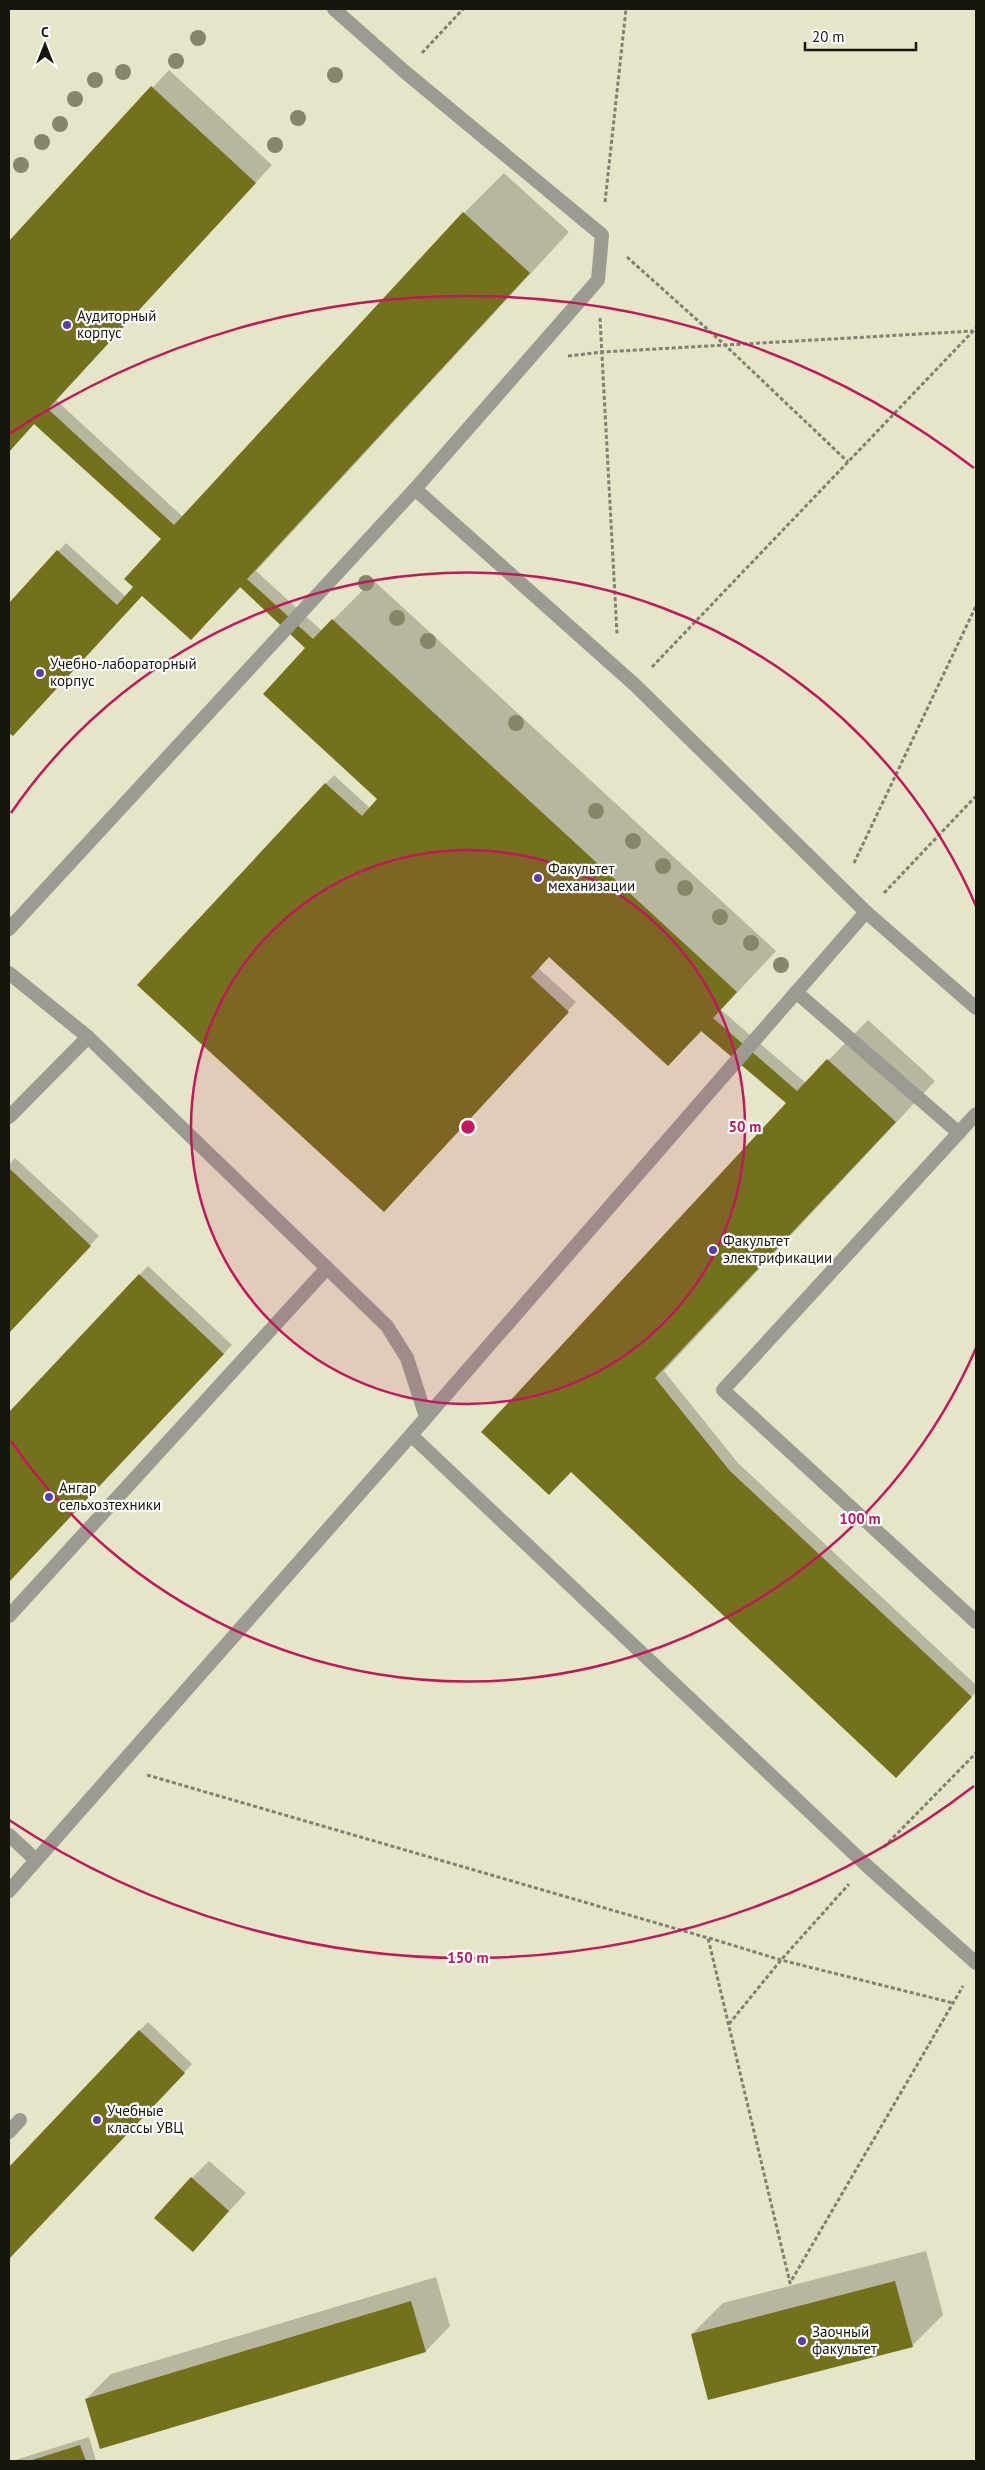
<svg xmlns="http://www.w3.org/2000/svg" width="985" height="2470" font-family="'PT Sans',sans-serif">
<style>
.built{fill:#e5e5c7}
.shadow{fill:#0003}
.building{fill:#74711d}
.lines{fill:none;stroke-linecap:round;stroke-linejoin:round}
.path{stroke:#818172;stroke-width:3;stroke-dasharray:4 2.5;stroke-linecap:butt}
.service{stroke:#9b9b92;stroke-width:14}
.tree{fill:#868668}
.ring{fill:none;stroke:#c2185b;stroke-width:2.5}
.poi-dot{fill:#573cb4;stroke:#fff;stroke-width:2}
.labels{text-anchor:middle;stroke-width:4.5;stroke-linejoin:round;paint-order:stroke}
.poi-label{font-size:15px;fill:#16160e;stroke:#fff;text-anchor:start}
.centre{fill:#c2185b;stroke:#fff;stroke-width:2.5}
.ring-label{font-size:15px;text-anchor:middle;font-weight:bold;fill:#c2185b;stroke:#fff;stroke-width:4.5;stroke-linejoin:round;paint-order:stroke}
</style>
<rect width="100%" height="100%" fill="#eeeed8"/>
<!-- built -->
<rect class="built" x="9" y="9" width="967" height="2452"/>
<!-- shadow -->
<g class="shadow">
<path d="M169 70 272 165 56 400 183 517 464 213 504 173 569 232 256 571 322 631 373 580 776 951 721 1010 806 1083 868 1020 935 1081 664 1371 738 1463 976 1685V1692L905 1768 572 1471 549 1494 792 1098 702 1031 668 1065 550 956 538 968 576 1002 392 1202 139 985 334 775 371 809 379 799 307 648 241 587 191 639 143 594 13 735 9 731V605L66 543 126 597 135 587 162 539 35 423 9 451V243Z"/>
<path d="M15 1158 99 1236 9 1331V1165Z"/>
<path d="M148 1266 232 1345 9 1580V1414Z"/>
<path d="M148 2022 192 2064 9 2257V2169Z"/>
<path d="M209 2161 246 2193 193 2250 192 2178Z"/>
<path d="M926 2251 943 2315 912 2346 692 2334 723 2303Z"/>
<path d="M436 2277 450 2326 426 2351 101 2448 86 2399 111 2374Z"/>
<path d="M89 2437 96 2461H12Z"/>
</g>
<!-- building -->
<g class="building">
<path d="M151 86 256 183 48 409 174 525 463 212 530 273 247 579 313 639 332 619 737 992 713 1018 797 1091 827 1059 896 1122 655 1378 730 1471 972 1697 896 1778 571 1472 549 1495 481 1432 786 1103 701 1031 668 1066 549 957 531 977 569 1012 384 1212 137 985 325 783 362 816 377 799 263 694 305 648 240 587 191 640 142 596 13 736 9 733V603L57 550 117 605 133 587 124 579 161 539 34 424 9 452V241Z"/>
<path d="M9 1168 91 1246 9 1333Z"/>
<path d="M139 1274 224 1354 9 1582V1412Z"/>
<path d="M139 2030 185 2073 9 2259V2167Z"/>
<path d="M191 2177 229 2211 193 2252 154 2218Z"/>
<path d="M895 2281 913 2347 708 2400 691 2334Z"/>
<path d="M411 2301 426 2352 100 2449 85 2399Z"/>
<path d="M80 2445 86 2461H29Z"/>
</g>
<g class="lines">
<!-- path -->
<g class="path">
<path d="M422 53 463 9"/>
<path d="M605 202 626 9"/>
<path d="M627 257 725 345 848 462"/>
<path d="M600 318 617 634"/>
<path d="M568 356 602 352 973 331"/>
<path d="M652 667 976 328"/>
<path d="M854 863 976 606"/>
<path d="M884 893 976 796"/>
<path d="M147 1775 708 1938 790 2283 963 1986"/>
<path d="M884 1847 976 1753"/>
<path d="M709 1938 781 1960 953 2003"/>
<path d="M729 2024 781 1960 849 1884"/>
</g>
<!-- service -->
<g class="service">
<path d="M866 912 976 1008"/>
<path d="M9 929 415 489 598 280 602 235 405 72 334 9"/>
<path d="M9 973 88 1037 387 1326 407 1358 426 1417"/>
<path d="M796 992 959 1133"/>
<path d="M976 1114 723 1390 976 1622"/>
<path d="M9 1117 88 1037"/>
<path d="M411 1435 866 1865 976 1963"/>
<path d="M9 1616 327 1268"/>
<path d="M9 1835 36 1860"/>
<path d="M9 1891 411 1435 866 912 635 685 415 489"/>
<path d="M9 2132 20 2120"/>
</g>
</g>
<!-- trees -->
<g class="tree">
<circle cx="198" cy="38" r="8"/>
<circle cx="176" cy="61" r="8"/>
<circle cx="123" cy="72" r="8"/>
<circle cx="335" cy="75" r="8"/>
<circle cx="95" cy="80" r="8"/>
<circle cx="75" cy="99" r="8"/>
<circle cx="298" cy="118" r="8"/>
<circle cx="60" cy="124" r="8"/>
<circle cx="42" cy="142" r="8"/>
<circle cx="275" cy="145" r="8"/>
<circle cx="21" cy="165" r="8"/>
<circle cx="366" cy="583" r="8"/>
<circle cx="397" cy="618" r="8"/>
<circle cx="428" cy="641" r="8"/>
<circle cx="516" cy="723" r="8"/>
<circle cx="596" cy="811" r="8"/>
<circle cx="633" cy="841" r="8"/>
<circle cx="663" cy="866" r="8"/>
<circle cx="685" cy="888" r="8"/>
<circle cx="720" cy="917" r="8"/>
<circle cx="751" cy="943" r="8"/>
<circle cx="781" cy="965" r="8"/>
</g>
<!-- distance rings -->
<circle cx="468" cy="1127" r="277" fill="#c2185b" fill-opacity=".12"/>
<g class="ring">
<circle cx="468" cy="1127" r="277"/>
<path d="M976 1348A554 554 0 0 1 11 1441M11 813A554 554 0 0 1 976 906"/>
<path d="M974 1786A831 831 0 0 1 9 1820M9 434A831 831 0 0 1 974 468"/>
</g>
<!-- markers -->
<g class="poi-dot">
<circle cx="67" cy="325" r="5"/>
<circle cx="40" cy="673" r="5"/>
<circle cx="538" cy="878" r="5"/>
<circle cx="713" cy="1250" r="5"/>
<circle cx="49" cy="1497" r="5"/>
<circle cx="97" cy="2120" r="5"/>
<circle cx="802" cy="2341" r="5"/>
</g>
<g class="labels">
<!-- poi labels -->
<g class="poi-label">
<text x="77" y="321">Аудиторный<tspan x="77" dy="17">корпус</tspan></text>
<text x="50" y="669">Учебно-лабораторный<tspan x="50" dy="17">корпус</tspan></text>
<text x="548" y="874">Факультет<tspan x="548" dy="17">механизации</tspan></text>
<text x="723" y="1246">Факультет<tspan x="723" dy="17">электрификации</tspan></text>
<text x="59" y="1493">Ангар<tspan x="59" dy="17">сельхозтехники</tspan></text>
<text x="107" y="2116">Учебные<tspan x="107" dy="17">классы УВЦ</tspan></text>
<text x="812" y="2337">Заочный<tspan x="812" dy="17">факультет</tspan></text>
</g>
</g>
<circle cx="468" cy="1127" r="8" class="centre"/>
<g class="ring-label">
<text x="745" y="1132">50 m</text>
<text x="860" y="1524">100 m</text>
<text x="468" y="1963">150 m</text>
</g>
<!-- border -->
<rect width="985" height="2470" fill="none" stroke="#16160e" stroke-width="20"/>
<!-- north arrow -->
<g transform="translate(45 45)" stroke="#ffffff" stroke-width="4" paint-order="stroke">
<path d="M0-4L9 19L0 12L-9 19Z" fill="#16160e"/>
<text y="-8" font-size="14" font-weight="bold" text-anchor="middle" fill="#16160e">С</text>
</g>
<!-- scale -->
<path d="M805 42v8h111v-8" fill="none" stroke="#16160e" stroke-width="2.5"/>
<text x="812" y="42" font-size="15" fill="#16160e" stroke="#ffffff" stroke-width="4" paint-order="stroke">20 m</text>
</svg>
